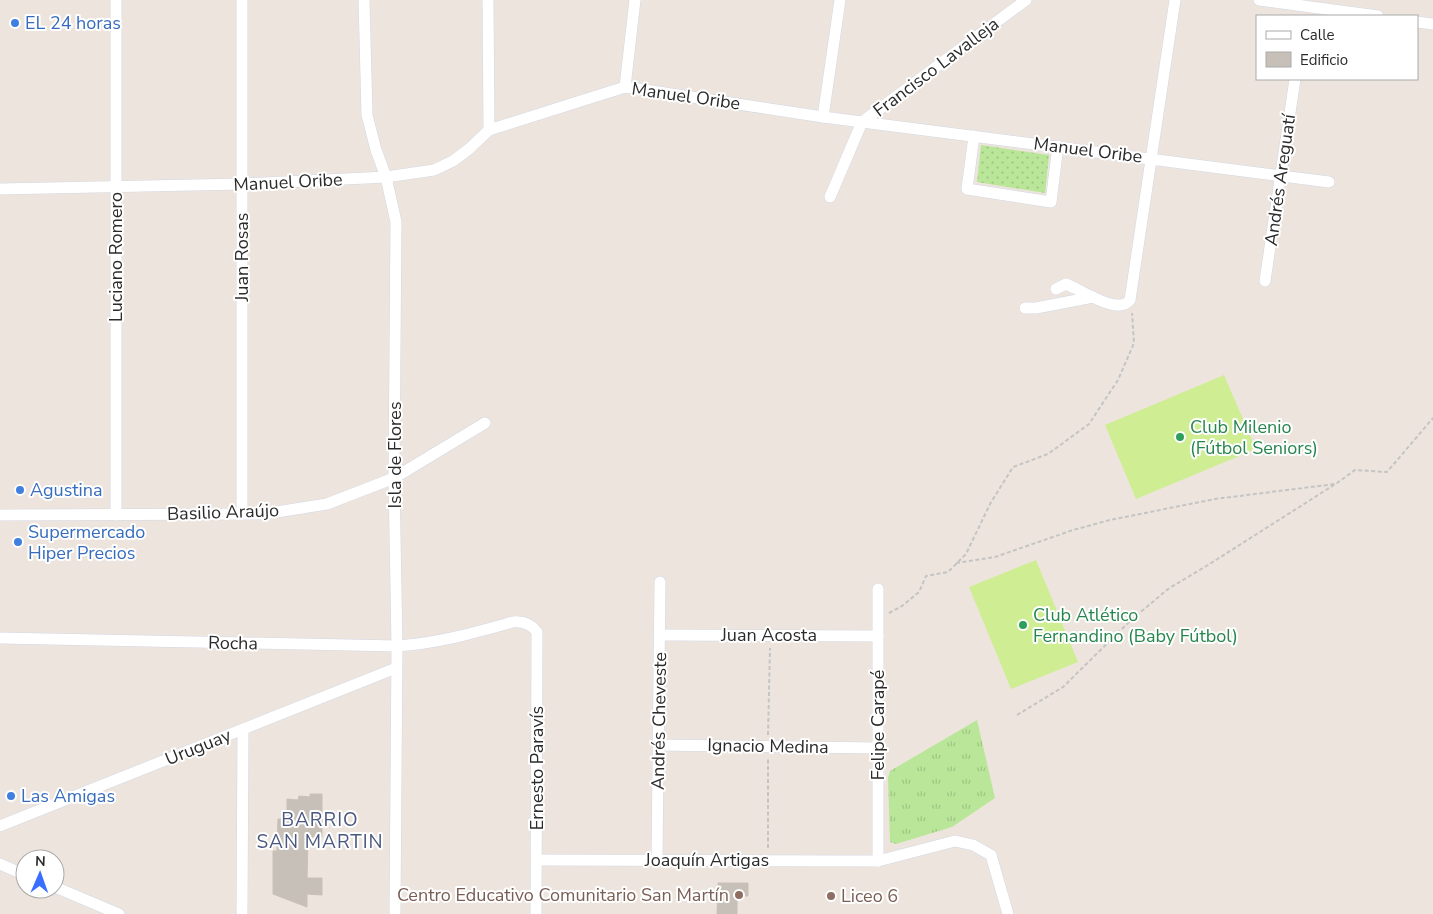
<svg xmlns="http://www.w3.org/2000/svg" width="1433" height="914" font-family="'Nunito Sans',sans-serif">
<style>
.grass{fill:url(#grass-tufts)}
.park{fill:url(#park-dots)}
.pitch{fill:#cfed93}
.building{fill:#c6c0b9;stroke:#c9c1b6}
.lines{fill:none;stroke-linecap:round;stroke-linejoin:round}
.street-casing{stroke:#d2d7e4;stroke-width:12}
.path{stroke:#c4c4c4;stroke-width:2;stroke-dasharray:4 2.5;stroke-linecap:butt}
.street{stroke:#fff;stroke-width:11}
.shop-dot{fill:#3f7fe0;stroke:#fff;stroke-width:2}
.leisure-dot{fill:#2e9e5b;stroke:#fff;stroke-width:2}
.education-dot{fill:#8d6e63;stroke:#fff;stroke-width:2}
.labels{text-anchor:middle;stroke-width:4;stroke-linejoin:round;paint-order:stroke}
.shop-label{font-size:18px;fill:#366cbe;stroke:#fff;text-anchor:start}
.street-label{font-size:18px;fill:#2b2b2b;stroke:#fff}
.leisure-label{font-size:18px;fill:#27864d;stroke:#fff;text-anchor:start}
.education-label{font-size:18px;fill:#785e54;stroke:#fff;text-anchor:end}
.neighbourhood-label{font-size:19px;letter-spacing:1px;fill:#4a577e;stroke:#fff}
</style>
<defs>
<pattern id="grass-tufts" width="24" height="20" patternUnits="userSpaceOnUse" patternTransform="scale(1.25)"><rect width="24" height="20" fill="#b9e698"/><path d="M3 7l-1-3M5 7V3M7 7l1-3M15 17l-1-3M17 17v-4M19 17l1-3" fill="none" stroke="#9fc583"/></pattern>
<pattern id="park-dots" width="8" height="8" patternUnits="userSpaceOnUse" patternTransform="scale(1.25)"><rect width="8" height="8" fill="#b9e698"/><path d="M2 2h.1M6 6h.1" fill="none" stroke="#9fc583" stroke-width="1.8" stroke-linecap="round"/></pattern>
</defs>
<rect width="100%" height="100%" fill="#ede5dd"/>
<!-- grass -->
<path class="grass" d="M977 720 995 798 952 827 896 844 890 842 888 778 890 771Z"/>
<!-- park -->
<path class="park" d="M981 145 1049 155 1045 193 977 182Z"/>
<!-- pitch -->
<g class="pitch">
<path d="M1224 375 1256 449 1136 499 1105 425Z"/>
<path d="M1036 560 1078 662 1011 689 969 587Z"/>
</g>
<!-- building -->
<g class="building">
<path d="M310 794H322V837H308L307 878H322V895L307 894V907L273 894V851H277L278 819H287V799L298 800 299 796 310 797Z"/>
<path d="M718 883H748V896H737V914H717Z"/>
</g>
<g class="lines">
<!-- street casing -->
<g class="street-casing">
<g id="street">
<path d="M242 0V514"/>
<path d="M364 0 367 115 376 150 386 177 396 222 394 478 397 646 395 914"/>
<path d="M488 0 489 130"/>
<path d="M1259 0 1378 16"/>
<path d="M1417 22 1433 24"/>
<path d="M625 87 635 0"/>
<path d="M823 117 840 0"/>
<path d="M974 136 967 189 1051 202 1058 146"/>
<path d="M0 189 242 184 386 177 434 170 453 161 469 149 489 130 625 87 823 117 1329 182"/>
<path d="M830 197 862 122 1026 0"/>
<path d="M1265 281 1295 79"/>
<path d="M1056 289 1066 284C1082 290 1118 316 1130 300L1175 0"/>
<path d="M1025 308H1036L1093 297"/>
<path d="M0 515 264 514 327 504 394 478 485 423"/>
<path d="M116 515V0"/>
<path d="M660 635 878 636"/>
<path d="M0 638 397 646C439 643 473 633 513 622 523 621 531 624 537 632L536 914"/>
<path d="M658 745 878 748"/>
<path d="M0 826 396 668"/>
<path d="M537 860 878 861 955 841 973 845 991 855 1008 914"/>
<path d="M657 860 660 582"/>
<path d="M878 861V589"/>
<path d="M0 864 25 875"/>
<path d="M55 887 119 914"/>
<path d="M242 914 243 729"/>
</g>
</g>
<!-- path -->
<g class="path">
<path d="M956 563 995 557 1073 530 1110 520 1215 499 1335 484"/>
<path d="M889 613 902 606 919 592 926 576 948 572 966 554 990 504 1013 467 1048 454 1089 424 1118 380 1134 343 1132 313"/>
<path d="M1017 715 1063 687 1130 621 1168 589 1208 565 1337 483 1355 470 1387 472 1433 418"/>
<path d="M768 735 770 648"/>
<path d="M768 848V758"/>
</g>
<!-- street -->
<use href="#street" class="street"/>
</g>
<!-- markers -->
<g class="shop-dot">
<circle cx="15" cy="23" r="5"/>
<circle cx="20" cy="490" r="5"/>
<circle cx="18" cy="542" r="5"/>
<circle cx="11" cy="796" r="5"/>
</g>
<g class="leisure-dot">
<circle cx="1180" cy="437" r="5"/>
<circle cx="1023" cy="625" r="5"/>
</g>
<g class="education-dot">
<circle cx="739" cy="895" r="5"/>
<circle cx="831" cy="896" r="5"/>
</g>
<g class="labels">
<!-- shop labels -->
<g class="shop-label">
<text x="25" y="29">EL 24 horas</text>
<text x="30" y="496">Agustina</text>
<text x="28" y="538">Supermercado<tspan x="28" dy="21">Hiper Precios</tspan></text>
<text x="21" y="802">Las Amigas</text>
</g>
<!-- street labels -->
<g class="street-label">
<text transform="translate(936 67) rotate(-37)" y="6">Francisco Lavalleja</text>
<text transform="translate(686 96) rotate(8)" y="6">Manuel Oribe</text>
<text transform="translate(1088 150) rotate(7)" y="6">Manuel Oribe</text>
<text transform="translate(1280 180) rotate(-82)" y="6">Andrés Areguatí</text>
<text transform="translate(288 182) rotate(-3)" y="6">Manuel Oribe</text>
<text transform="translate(116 257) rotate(-90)" y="6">Luciano Romero</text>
<text transform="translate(242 257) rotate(-90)" y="6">Juan Rosas</text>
<text transform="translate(395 455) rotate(-90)" y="6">Isla de Flores</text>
<text transform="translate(223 512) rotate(-2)" y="6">Basilio Araújo</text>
<text x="769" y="641">Juan Acosta</text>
<text transform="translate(233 643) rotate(1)" y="6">Rocha</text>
<text transform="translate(659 721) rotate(-89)" y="6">Andrés Cheveste</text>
<text transform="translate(878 725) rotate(-90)" y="6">Felipe Carapé</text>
<text transform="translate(768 746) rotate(1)" y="6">Ignacio Medina</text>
<text transform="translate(198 747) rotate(-22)" y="6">Uruguay</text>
<text transform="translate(537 768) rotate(-90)" y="6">Ernesto Paravís</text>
<text x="707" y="866">Joaquín Artigas</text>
</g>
<!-- leisure labels -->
<g class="leisure-label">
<text x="1190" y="433">Club Milenio<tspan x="1190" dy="21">(Fútbol Seniors)</tspan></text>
<text x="1033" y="621">Club Atlético<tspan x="1033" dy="21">Fernandino (Baby Fútbol)</tspan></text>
</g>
<!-- education labels -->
<g class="education-label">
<text x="729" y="901">Centro Educativo Comunitario San Martín</text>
<text x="841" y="902" text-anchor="start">Liceo 6</text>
</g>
<!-- neighbourhood labels -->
<g class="neighbourhood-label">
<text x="320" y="826">BARRIO<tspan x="320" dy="22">SAN MARTIN</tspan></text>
</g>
</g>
<!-- legend -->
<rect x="1256" y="15" width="162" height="65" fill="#ffffff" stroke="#aaaaaa"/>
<rect x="1266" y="31" width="25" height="8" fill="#ffffff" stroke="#aaaaaa"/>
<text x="1300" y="40" font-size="15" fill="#2b2b2b">Calle</text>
<rect x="1266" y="52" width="25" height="15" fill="#c6c0b9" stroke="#aaaaaa"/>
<text x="1300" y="65" font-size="15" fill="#2b2b2b">Edificio</text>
<!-- north arrow -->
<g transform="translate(40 874) rotate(2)"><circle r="24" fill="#ffffff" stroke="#aaaaaa"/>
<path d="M0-4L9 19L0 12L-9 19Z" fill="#396eff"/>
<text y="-8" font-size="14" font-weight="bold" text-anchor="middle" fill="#2b2b2b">N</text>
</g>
</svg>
